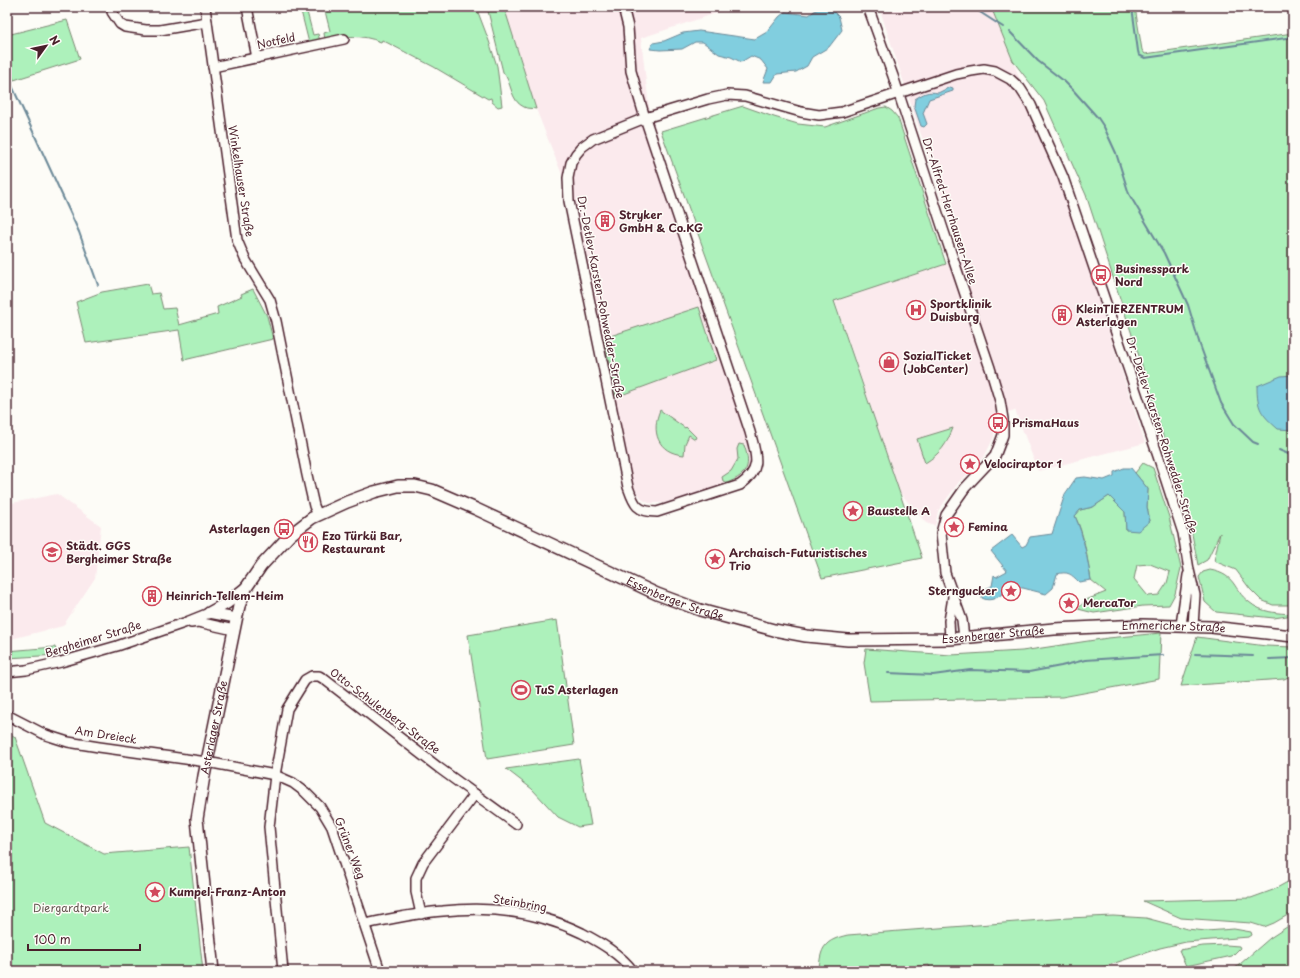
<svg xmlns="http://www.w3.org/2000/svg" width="1300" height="978" font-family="'Playpen Sans',sans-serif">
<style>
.built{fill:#fbeaed}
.green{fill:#adf1bb;stroke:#7c8873;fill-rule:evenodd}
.water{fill:#81cedf;stroke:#6b8897}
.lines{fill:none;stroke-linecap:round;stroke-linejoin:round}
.stream{stroke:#6b8897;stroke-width:2}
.minor-casing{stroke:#4a1f2b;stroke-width:12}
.major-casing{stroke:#4a1f2b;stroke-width:14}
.minor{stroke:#fdfcf7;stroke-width:9}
.major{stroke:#fdfcf7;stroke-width:11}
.labels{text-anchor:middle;stroke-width:3;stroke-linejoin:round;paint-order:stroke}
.street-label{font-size:11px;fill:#4a1f2b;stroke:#fdfcf7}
.poi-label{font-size:11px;font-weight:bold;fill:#4a1f2b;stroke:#fdfcf7;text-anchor:start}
.park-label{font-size:11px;fill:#63544f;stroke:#fdfcf7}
</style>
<rect width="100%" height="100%" fill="#fdfcf7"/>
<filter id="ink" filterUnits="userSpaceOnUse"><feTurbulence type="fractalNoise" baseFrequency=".025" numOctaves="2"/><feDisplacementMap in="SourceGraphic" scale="8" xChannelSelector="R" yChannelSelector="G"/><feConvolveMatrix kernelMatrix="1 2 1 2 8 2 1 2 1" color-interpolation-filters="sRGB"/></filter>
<g filter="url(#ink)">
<!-- built -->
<g class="built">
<path d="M504 7H735L641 38 649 107 751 451V459L749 467 744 474 737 480 665 503H649L643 500 636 491 633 483 574 205 536 109Z"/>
<path d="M879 7H991L1013 61 1067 203 1145 443 1038 471 1015 410 995 416 994 437 985 455 973 469 959 482 938 511 935 526 926 523 900 493 835 301 962 259Z"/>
<path d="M57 494 101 526 95 578 63 626 7 640V504Z"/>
</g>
<!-- green -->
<g class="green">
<path d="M300 7H311L306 8 313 35 318 34 320 41 309 43Z"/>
<path d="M324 7H476L489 41 497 66 502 106 498 107 492 102 491 98 488 99 434 67 382 40 381 42C361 34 346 36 325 40L324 33 330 31Z"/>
<path d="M484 7H504L536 109C533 108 527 109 524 107 510 101 512 82 503 72L488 11Z"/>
<path d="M991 7H1135L1141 44 1142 50 1145 54 1293 33V605H1273L1261 600 1250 589 1236 570 1214 561 1220 533 1207 560 1198 565 1186 503 1173 470 1169 453 1163 436 1141 362 1086 195 1044 101 1013 61Z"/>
<path d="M67 20 80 59 14 80 7 64V35Z"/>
<path d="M743 106 774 117 798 124 825 127 879 108 886 107 892 111 898 118 946 264 834 301 922 558 822 578 661 131Z"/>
<path d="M148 284 151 294 159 293 163 309 175 308 179 325 218 314 217 307 242 296 241 294 253 289 267 316 273 339 184 360 179 330 86 343 76 302 102 292Z"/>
<path d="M699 307 716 360 616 397 604 338Z"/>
<path d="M660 410 685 428 686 427 696 437 695 439 689 435 685 444 684 455C657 453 651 431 660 410Z"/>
<path d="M953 428C947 444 940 454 925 463L917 439Z"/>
<path d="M739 444 744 445C751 465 749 474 727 483L723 481 722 477 731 471 738 459 737 449Z"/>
<path d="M1143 463 1153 468 1169 517 1181 568 1175 594 1169 605 1143 606 1094 613 1078 609 1086 600 1106 592 1091 580C1087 558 1085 536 1075 516L1080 510 1093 507 1109 496 1125 512 1126 530 1150 521 1147 507 1148 489 1135 473ZM1150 564 1170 572 1167 583 1159 595 1148 596 1134 579 1137 565Z"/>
<path d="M1210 570C1237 575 1232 589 1249 602 1262 613 1277 613 1293 614V615L1274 618 1216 612 1205 602 1199 577 1203 572Z"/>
<path d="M557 620 574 745 487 759 468 635Z"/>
<path d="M1161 633 1159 679 1062 697 870 701 864 663 866 649 951 655 1022 651 1108 638Z"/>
<path d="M1197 637 1266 646 1293 647V675L1284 679 1181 686Z"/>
<path d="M55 647 57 655 7 658V651Z"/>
<path d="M7 731 15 737 45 823 104 854 189 847 203 971H7Z"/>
<path d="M579 759 591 825 578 827 558 817 532 789 506 769Z"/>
<path d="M1293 879V912L1274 923 1264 927 1251 923 1181 918 1143 901 1251 898 1273 890Z"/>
<path d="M1113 916 1146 918 1187 929 1206 931 1234 929 1251 932 1252 935 1249 937 1186 942 1160 948 1091 971H930L929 965 877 971H819C820 947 825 940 848 935L1068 918Z"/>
<path d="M1293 923V971H1232L1270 938Z"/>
<path d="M1226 945 1239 946 1240 948 1232 956 1186 966 1179 950 1203 946Z"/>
</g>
<!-- water -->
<g class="water">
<path d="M820 7H829L839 17 842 30 829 47 812 57 807 66 796 72 777 74 772 82H763L768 69 761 60 751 56 741 62 731 57 719 54 703 42H695L682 49 660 50 650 49 653 43 664 41 683 33 699 31 755 39 767 32 779 17 785 12 809 15Z"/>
<path d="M950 87 953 88V91L929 99 923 113 927 124 924 127 921 126 914 106 915 99C924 93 928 91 938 93Z"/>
<path d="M1293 375V430L1278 429C1261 414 1257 409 1257 386L1281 376Z"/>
<path d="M1124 468H1131L1148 489 1147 507 1150 521 1138 531 1126 530 1125 512 1109 496 1093 507 1080 510 1075 516C1084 536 1087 558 1091 580L1079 582C1071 574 1068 571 1057 574L1053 588 1046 594 1023 588 1011 587C1003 593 993 604 982 598V593L985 589 992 586 994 575 996 577 1007 571 991 551 1012 535 1022 547 1026 545 1030 537 1052 534 1065 494 1076 478 1085 477 1104 480 1114 476V472Z"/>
</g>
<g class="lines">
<!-- stream -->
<g class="stream">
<path d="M972 7 1003 27"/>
<path d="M1132 7 1138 51 1139 55 1145 58 1293 37"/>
<path d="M1010 32 1038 61 1064 81 1073 90 1098 118 1104 127 1116 153 1129 194 1164 253 1188 305 1200 345 1221 403 1234 424 1253 442 1258 444"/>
<path d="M7 75 79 232 98 285"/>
<path d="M1279 450 1293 456"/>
<path d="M1195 654 1253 656"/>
<path d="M1269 659 1293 658"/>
<path d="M888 673 933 675 970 670 1029 672 1061 666 1085 660 1163 655"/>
</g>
<!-- minor casing -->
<g class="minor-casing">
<g id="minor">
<path d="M205 7 237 240 245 259 270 300 276 321 307 475 314 506 318 515"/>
<path d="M247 7 257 58"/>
<path d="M623 7 628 27 631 71 645 118 750 432C756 455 763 469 740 485L657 512C636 512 634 504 628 487L569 201 568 178 571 163 576 154 582 147 593 139 645 118 708 99 727 95 745 96 801 112 819 115 842 112 956 74 971 71 984 69 995 71 1010 79 1020 88 1031 105 1063 177 1158 456 1183 533 1189 570 1195 595 1193 626"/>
<path d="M868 7 893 76 943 229 990 368 1000 401 1003 419V435L995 456 965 488 946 515 941 533 945 573 962 620 964 638"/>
<path d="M112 12 120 24 125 27 146 30H160L207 22"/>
<path d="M213 67 344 39"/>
<path d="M191 623 198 622 234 630"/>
<path d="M1181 625 1188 575"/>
<path d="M950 639 949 621 953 597"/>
<path d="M7 672 26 670 61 662 117 646 184 623 209 613 236 618"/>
<path d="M7 715 46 735 68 742 99 747 207 762 275 775 293 783 305 792 320 807 332 827 380 971"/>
<path d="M421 914 416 892V878L423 863 475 794"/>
<path d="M365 924C390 919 417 913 443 911 490 906 539 912 582 933 601 943 620 954 633 971"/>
<path d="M283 971 269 827 275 775 287 709 305 680 312 676H319L324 679 439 768 516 824"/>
</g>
</g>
<!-- major casing -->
<g class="major-casing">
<g id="major">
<path d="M209 613 227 603 246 588"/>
<path id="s1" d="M213 971 197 819 204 776 239 606 246 588 261 566 290 535 312 518 347 502 374 492 398 486H415L432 490 476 509 657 594 700 610 774 630 806 636 848 640 950 639 1054 629 1142 625 1211 627 1293 636"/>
</g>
</g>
<!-- minor -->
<use href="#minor" class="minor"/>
<!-- major -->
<use href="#major" class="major"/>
</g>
</g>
<!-- icons -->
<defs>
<g id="building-ring" transform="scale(1)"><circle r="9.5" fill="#fdfcf7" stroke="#d1495b" stroke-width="1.5"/><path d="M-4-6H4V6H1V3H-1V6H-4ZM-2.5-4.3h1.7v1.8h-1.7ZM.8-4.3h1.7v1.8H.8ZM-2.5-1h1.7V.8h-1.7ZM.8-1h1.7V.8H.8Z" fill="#d1495b"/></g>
<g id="bus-ring" transform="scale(1)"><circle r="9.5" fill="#fdfcf7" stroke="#d1495b" stroke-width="1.5"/><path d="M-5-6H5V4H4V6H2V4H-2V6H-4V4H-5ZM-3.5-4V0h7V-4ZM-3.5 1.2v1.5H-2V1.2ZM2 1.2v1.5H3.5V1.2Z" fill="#d1495b"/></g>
<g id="hospital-ring" transform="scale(1)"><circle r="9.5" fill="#fdfcf7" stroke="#d1495b" stroke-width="1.5"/><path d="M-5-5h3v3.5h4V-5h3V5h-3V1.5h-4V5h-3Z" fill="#d1495b"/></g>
<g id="shop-ring" transform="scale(1)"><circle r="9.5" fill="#fdfcf7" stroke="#d1495b" stroke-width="1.5"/><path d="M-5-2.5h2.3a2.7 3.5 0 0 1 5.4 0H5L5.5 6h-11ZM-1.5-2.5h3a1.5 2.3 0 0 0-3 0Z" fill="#d1495b"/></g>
<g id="sight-ring" transform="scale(1)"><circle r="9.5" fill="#fdfcf7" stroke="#d1495b" stroke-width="1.5"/><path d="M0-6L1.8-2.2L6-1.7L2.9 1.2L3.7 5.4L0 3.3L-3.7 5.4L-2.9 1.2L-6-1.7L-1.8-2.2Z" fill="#d1495b"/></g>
<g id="restaurant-ring" transform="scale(1)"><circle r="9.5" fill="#fdfcf7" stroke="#d1495b" stroke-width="1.5"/><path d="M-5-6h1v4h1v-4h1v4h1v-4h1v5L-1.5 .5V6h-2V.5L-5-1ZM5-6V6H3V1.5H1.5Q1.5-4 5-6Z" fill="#d1495b"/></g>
<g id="school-ring" transform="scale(1)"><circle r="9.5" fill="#fdfcf7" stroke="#d1495b" stroke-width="1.5"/><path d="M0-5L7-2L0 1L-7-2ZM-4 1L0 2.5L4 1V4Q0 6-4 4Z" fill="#d1495b"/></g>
<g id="stadium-ring" transform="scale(1)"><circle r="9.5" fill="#fdfcf7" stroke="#d1495b" stroke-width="1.5"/><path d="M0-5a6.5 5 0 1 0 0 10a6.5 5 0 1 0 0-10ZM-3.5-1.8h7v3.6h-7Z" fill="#d1495b"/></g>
</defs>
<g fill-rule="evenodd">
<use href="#building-ring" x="605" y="221"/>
<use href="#bus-ring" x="1101" y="275"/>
<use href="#hospital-ring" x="916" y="310"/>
<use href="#building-ring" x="1062" y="315"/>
<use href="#shop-ring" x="889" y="362"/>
<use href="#bus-ring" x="998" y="423"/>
<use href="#sight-ring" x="970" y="464"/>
<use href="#sight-ring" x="853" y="511"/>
<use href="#sight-ring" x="954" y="527"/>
<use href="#bus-ring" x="284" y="529"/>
<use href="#restaurant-ring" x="308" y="542"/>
<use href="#school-ring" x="52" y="552"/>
<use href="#sight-ring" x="715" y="559"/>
<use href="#sight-ring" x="1011" y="591"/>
<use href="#building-ring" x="152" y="596"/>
<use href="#sight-ring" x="1069" y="603"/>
<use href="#stadium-ring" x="521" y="690"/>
<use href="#sight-ring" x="155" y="892"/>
</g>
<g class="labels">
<!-- street labels -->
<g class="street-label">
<text transform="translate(276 41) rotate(-12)" y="4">Notfeld</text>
<text transform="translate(241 181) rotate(81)" y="4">Winkelhauser Straße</text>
<text transform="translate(950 211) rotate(72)" y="4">Dr.-Alfred-Herrhausen-Allee</text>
<text transform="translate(601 297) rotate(79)" y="4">Dr.-Detlev-Karsten-Rohwedder-Straße</text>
<text transform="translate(1162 435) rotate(72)" y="4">Dr.-Detlev-Karsten-Rohwedder-Straße</text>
<text dy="4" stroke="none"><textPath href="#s1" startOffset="879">Essenberger Straße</textPath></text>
<text dy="4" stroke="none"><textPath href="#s1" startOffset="1384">Emmericher Straße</textPath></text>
<text dy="4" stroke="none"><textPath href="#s1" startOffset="1203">Essenberger Straße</textPath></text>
<text transform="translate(93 639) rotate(-17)" y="4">Bergheimer Straße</text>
<text transform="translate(385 711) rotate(37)" y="4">Otto-Schulenberg-Straße</text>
<text dy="4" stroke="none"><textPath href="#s1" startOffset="246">Asterlager Straße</textPath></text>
<text transform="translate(106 735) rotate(9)" y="4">Am Dreieck</text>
<text transform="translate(350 848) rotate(69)" y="4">Grüner Weg</text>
<text transform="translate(520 903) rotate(10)" y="4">Steinbring</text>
</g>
<!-- poi labels -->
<g class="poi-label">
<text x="619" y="219">Stryker<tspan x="619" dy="13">GmbH &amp; Co.KG</tspan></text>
<text x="1115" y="273">Businesspark<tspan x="1115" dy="13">Nord</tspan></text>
<text x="930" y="308">Sportklinik<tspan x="930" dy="13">Duisburg</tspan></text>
<text x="1076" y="313">KleinTIERZENTRUM<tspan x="1076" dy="13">Asterlagen</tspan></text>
<text x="903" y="360">SozialTicket<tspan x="903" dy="13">(JobCenter)</tspan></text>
<text x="1012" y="427">PrismaHaus</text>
<text x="984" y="468">Velociraptor 1</text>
<text x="867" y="515">Baustelle A</text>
<text x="968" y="531">Femina</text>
<text x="270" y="533" text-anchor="end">Asterlagen</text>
<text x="322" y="540">Ezo Türkü Bar,<tspan x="322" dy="13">Restaurant</tspan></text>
<text x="66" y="550">Städt. GGS<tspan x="66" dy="13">Bergheimer Straße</tspan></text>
<text x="729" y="557">Archaisch-Futuristisches<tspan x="729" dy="13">Trio</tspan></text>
<text x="997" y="595" text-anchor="end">Sterngucker</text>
<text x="166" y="600">Heinrich-Tellem-Heim</text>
<text x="1083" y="607">MercaTor</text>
<text x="535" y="694">TuS Asterlagen</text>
<text x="169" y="896">Kumpel-Franz-Anton</text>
</g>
<!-- park labels -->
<g class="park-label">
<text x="71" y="912">Diergardtpark</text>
</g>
</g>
<!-- margin -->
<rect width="1300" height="978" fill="none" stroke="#fdfcf7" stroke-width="24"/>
<rect x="12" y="12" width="1276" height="954" fill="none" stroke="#4a1f2b" stroke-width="1.5" filter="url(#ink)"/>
<!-- north arrow -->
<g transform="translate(46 46) rotate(57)" stroke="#fdfcf7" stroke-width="3" paint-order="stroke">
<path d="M0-3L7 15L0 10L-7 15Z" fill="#4a1f2b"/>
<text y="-6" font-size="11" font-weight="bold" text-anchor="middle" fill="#4a1f2b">N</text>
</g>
<!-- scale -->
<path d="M28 944v6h112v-6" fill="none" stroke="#4a1f2b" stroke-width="2"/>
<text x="34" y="944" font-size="12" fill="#4a1f2b" stroke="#fdfcf7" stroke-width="3" paint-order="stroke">100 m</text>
</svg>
